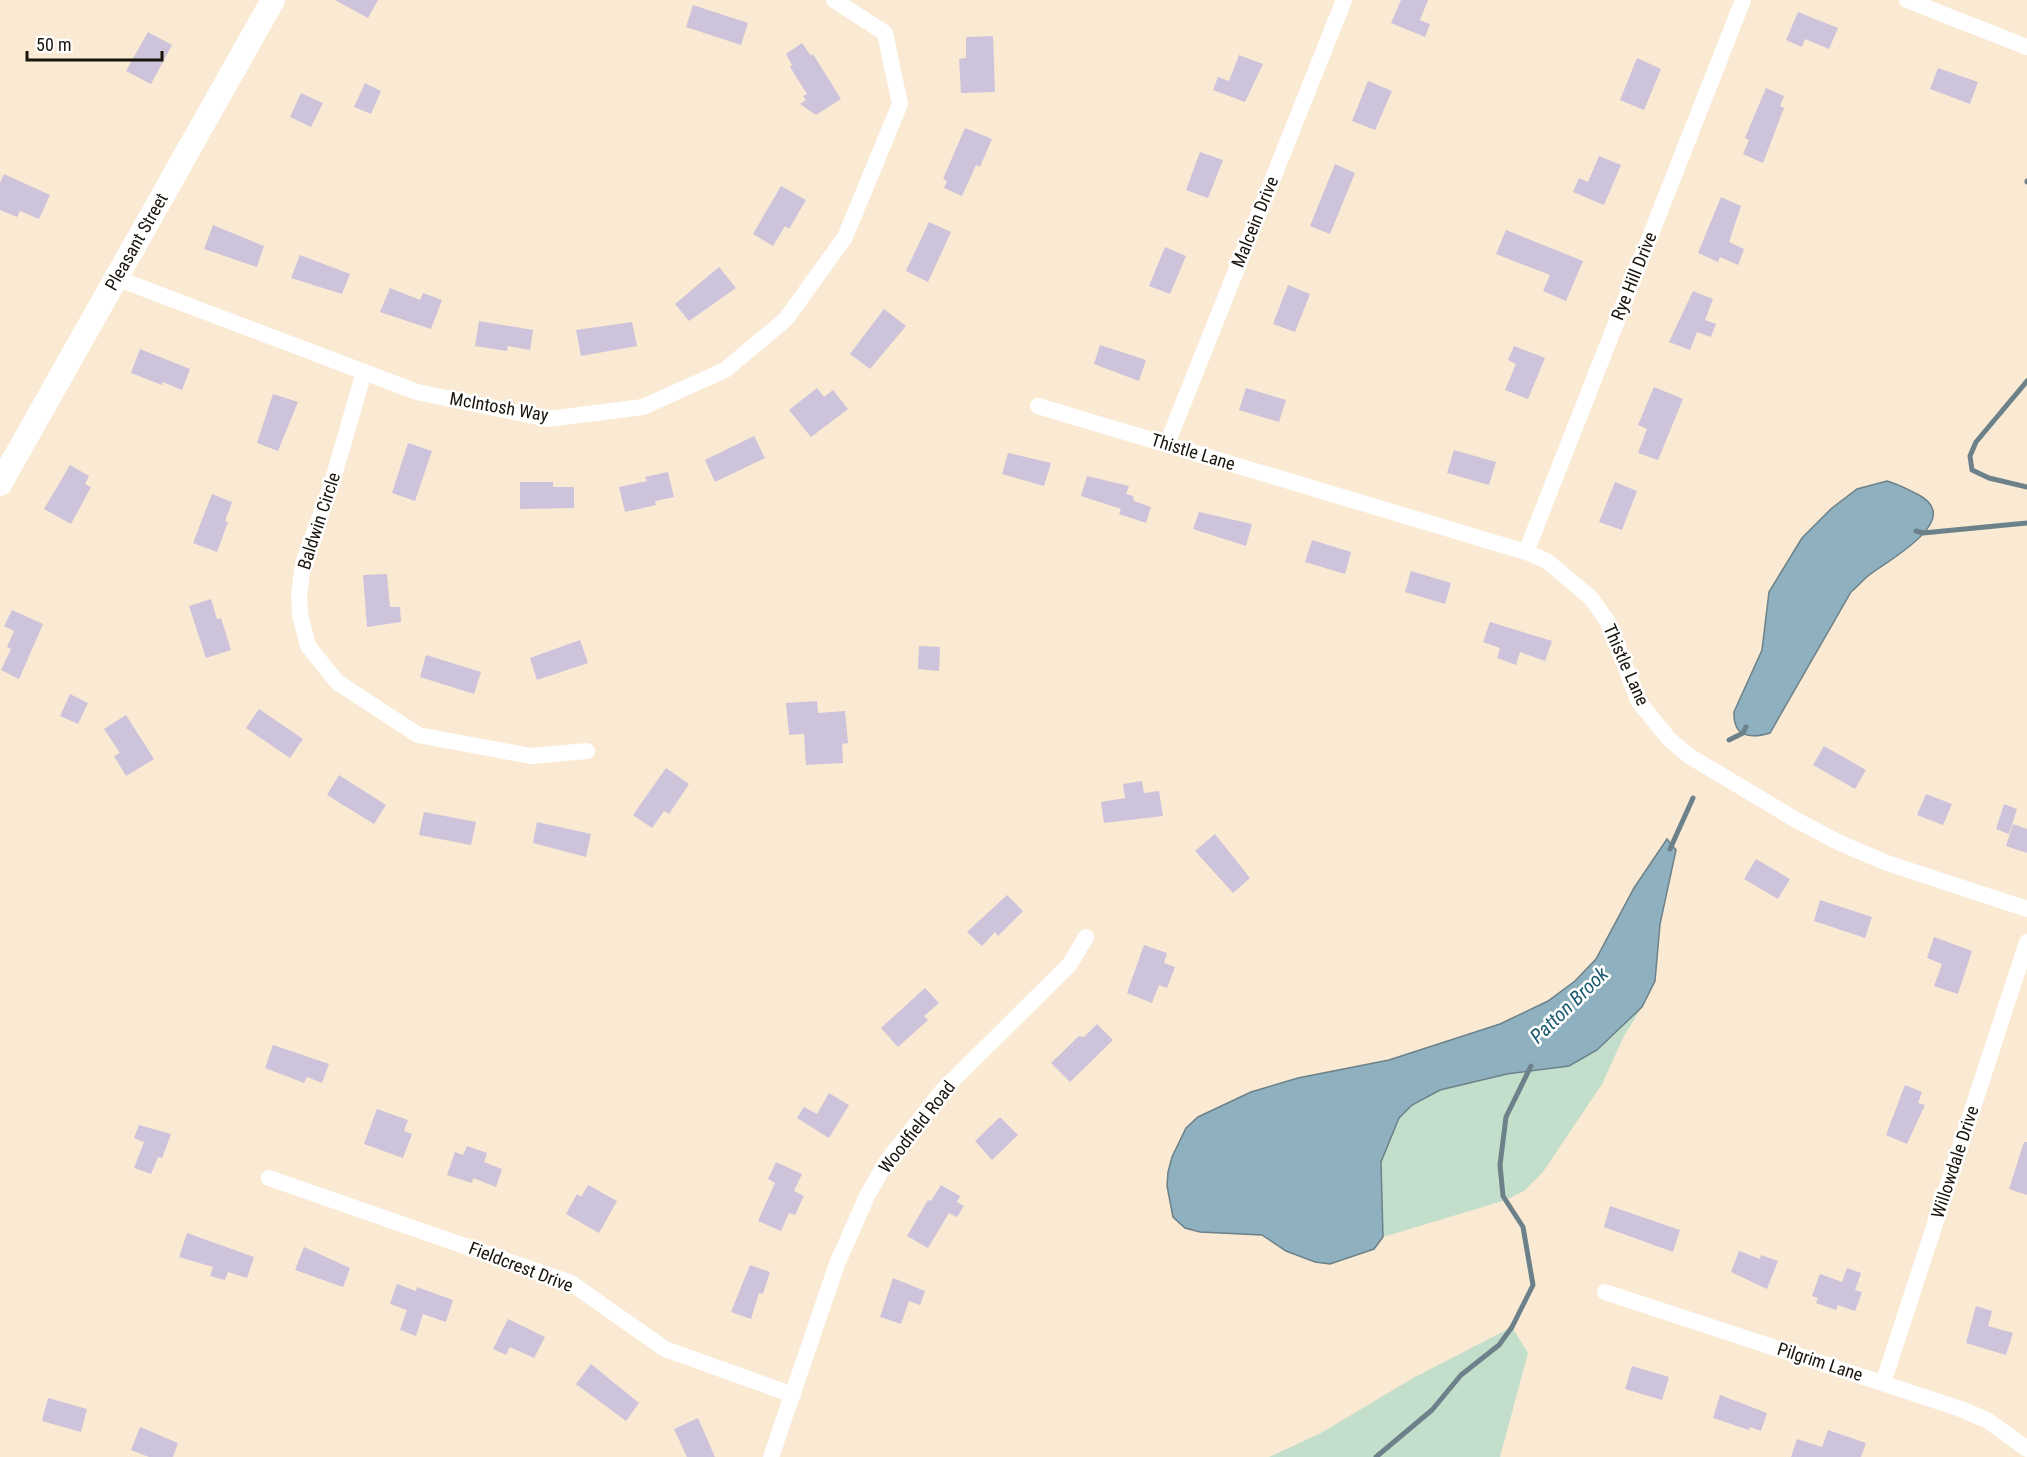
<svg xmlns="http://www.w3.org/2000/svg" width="2027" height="1457" font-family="'Roboto Condensed',sans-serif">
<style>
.green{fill:#c3decb}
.water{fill:#8fb0be;stroke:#6c8189;stroke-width:1.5}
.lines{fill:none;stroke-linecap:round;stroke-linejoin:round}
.stream{stroke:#6c8189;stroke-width:5}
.building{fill:#cdc3db}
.street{stroke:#fff;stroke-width:16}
.secondary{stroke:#fff;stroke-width:24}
.labels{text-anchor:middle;stroke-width:5;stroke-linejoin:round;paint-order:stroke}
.street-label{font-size:18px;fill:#19140c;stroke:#fff}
.water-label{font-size:20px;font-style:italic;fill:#19596f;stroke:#fff}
</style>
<rect width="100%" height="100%" fill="#faead3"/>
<!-- green -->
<g class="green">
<path d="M1642 1007 1624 1036 1602 1084 1543 1172 1524 1191 1506 1200 1383 1237 1381 1163 1399 1118 1412 1105 1440 1090 1507 1074 1569 1066 1597 1050Z"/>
<path d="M1512 1327 1528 1353 1500 1457H1269L1321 1433 1413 1378Z"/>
</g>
<!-- water -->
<g class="water">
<path d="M1887 481C1898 484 1907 489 1917 494 1967 519 1888 560 1868 576 1862 581 1857 587 1851 592L1770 733C1750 739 1733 737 1734 712L1762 650 1769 592 1802 538 1832 508 1857 489Z"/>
<path d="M1667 839 1676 850 1660 924 1655 981 1642 1007 1597 1050 1569 1066 1507 1074 1440 1090 1412 1105 1399 1118 1381 1162 1383 1237 1374 1249 1330 1264 1315 1262 1286 1251 1262 1235 1200 1232 1185 1228 1173 1217 1167 1186 1168 1172 1172 1157 1186 1128 1198 1117 1251 1092 1298 1078 1389 1060 1500 1024 1548 1001 1575 981 1596 959 1634 888Z"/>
</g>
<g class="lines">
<!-- stream -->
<g class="stream">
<path d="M2027 181V182"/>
<path d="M2027 381 1976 442 1970 456 1972 470 1989 478 2027 487"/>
<path d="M1916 531 1923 533 2027 523"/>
<path d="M1729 740 1743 733 1746 727"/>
<path d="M1670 849 1693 798"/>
<path d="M1376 1457 1432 1410 1461 1375 1499 1345 1512 1327 1533 1285 1523 1227 1503 1196 1500 1165 1506 1117 1531 1066"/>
</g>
</g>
<!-- building -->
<g class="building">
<path d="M335 0H378L368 18Z"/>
<path d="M1401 0H1428L1420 20 1430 24 1425 37 1391 23Z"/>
<path d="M693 5 748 23 741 45 686 27Z"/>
<path d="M1798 12 1838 28 1829 49 1805 39 1802 47 1786 40Z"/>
<path d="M148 32 172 45 151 84 126 71Z"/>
<path d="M993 36 995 92 961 93 959 59 966 58V37Z"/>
<path d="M802 43 811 56 813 54 841 99 816 115 800 104 806 100 803 96 807 94 790 67 792 65 786 54Z"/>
<path d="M1239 55 1263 64 1245 102 1213 90 1218 77 1229 81Z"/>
<path d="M1637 58 1661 69 1644 110 1620 100Z"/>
<path d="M1938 68 1978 82 1970 104 1930 89Z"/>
<path d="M1368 81 1392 91 1375 130 1352 121Z"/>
<path d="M365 83 381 91 371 114 354 107Z"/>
<path d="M1766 88 1784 96 1780 106 1784 108 1763 163 1743 154 1749 140 1745 138Z"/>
<path d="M301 93 323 103 311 127 290 117Z"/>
<path d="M965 128 992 139 980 167 976 165 962 196 944 188 947 181 943 179Z"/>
<path d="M1200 152 1223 160 1208 198 1186 190Z"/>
<path d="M1599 156 1621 165 1604 205 1573 192 1579 178 1588 182Z"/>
<path d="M1335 164 1355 173 1330 234 1310 226Z"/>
<path d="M4 174 50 195 39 219 20 211 17 217 0 210V183Z"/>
<path d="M781 186 806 200 789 229 785 226 773 246 753 234Z"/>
<path d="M1721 197 1741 206 1729 242 1744 249 1738 265 1720 257 1718 262 1698 253Z"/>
<path d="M929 222 951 232 928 282 906 271Z"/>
<path d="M213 225 264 246 257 267 204 249Z"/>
<path d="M1506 230 1583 261 1566 301 1543 291 1550 275 1496 254Z"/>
<path d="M1165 247 1186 256 1170 294 1149 286Z"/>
<path d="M300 255 350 274 342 294 291 278Z"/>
<path d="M719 267 736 288 689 321 675 304Z"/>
<path d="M1288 285 1310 294 1295 332 1273 324Z"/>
<path d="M390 288 420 300 423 293 442 300 431 329 380 312Z"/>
<path d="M1693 291 1713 299 1705 320 1716 324 1711 337 1697 332 1690 350 1669 342Z"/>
<path d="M884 309 906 326 870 369 850 354Z"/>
<path d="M479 321 533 330 530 350 508 346 507 351 475 346Z"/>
<path d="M632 322 637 346 581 356 576 330Z"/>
<path d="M1100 345 1146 360 1139 381 1094 364Z"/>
<path d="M1514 346 1545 358 1528 399 1505 390 1516 364 1508 360Z"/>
<path d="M140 349 190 369 182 390 163 382 162 385 131 373Z"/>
<path d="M1654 387 1683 399 1658 460 1638 453 1647 429 1638 425Z"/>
<path d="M817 388 824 397 833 390 848 409 811 437 789 410Z"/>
<path d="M1246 388 1286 400 1279 422 1239 410Z"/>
<path d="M273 394 298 402 278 451 257 443Z"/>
<path d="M754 436 765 458 715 482 705 460Z"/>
<path d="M408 443 432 451 415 501 392 493Z"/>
<path d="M1454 450 1496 462 1489 485 1447 473Z"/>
<path d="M1008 453 1051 463 1044 486 1002 474Z"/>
<path d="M70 465 89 476 85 484 91 487 71 524 44 509Z"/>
<path d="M668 472 674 497 655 501 656 505 625 512 619 487 647 481 645 477Z"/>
<path d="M1087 476 1129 486 1126 494 1133 496 1134 501 1151 507 1146 523 1119 514 1121 509 1081 496Z"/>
<path d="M520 482H553V487H574V508L520 509Z"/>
<path d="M1615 482 1637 491 1622 530 1599 522Z"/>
<path d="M212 494 232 502 225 521 228 522 217 552 193 543Z"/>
<path d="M1199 512 1252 524 1246 546 1193 529Z"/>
<path d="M1312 540 1351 552 1345 574 1305 562Z"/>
<path d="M1411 571 1451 583 1445 604 1405 592Z"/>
<path d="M387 574 390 607H400L401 622 367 627 363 575Z"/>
<path d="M211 599 217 619 221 618 231 650 206 658 189 606Z"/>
<path d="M12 610 43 624 19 679 1 670 11 649 7 647 14 631 4 626Z"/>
<path d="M1490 622 1552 641 1545 661 1520 652 1516 665 1497 658 1500 648 1483 642Z"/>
<path d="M580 640 588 663 537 680 530 658Z"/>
<path d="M919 646 940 647 939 671 918 669Z"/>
<path d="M426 655 481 672 474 694 420 677Z"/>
<path d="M70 694 88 703 78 724 60 716Z"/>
<path d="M817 701 818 713 845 711 848 743 842 744 843 763 806 765 804 734 789 735 786 703Z"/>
<path d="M259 709 303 739 290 758 246 728Z"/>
<path d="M126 715 154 759 126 776 114 756 120 753 104 729Z"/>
<path d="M1824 746 1866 770 1855 789 1813 765Z"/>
<path d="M666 768 689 784 669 814 664 811 652 828 633 815Z"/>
<path d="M339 775 386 805 374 824 327 795Z"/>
<path d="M1142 781 1144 793 1159 791 1163 816 1104 823 1101 802 1125 798 1123 784Z"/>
<path d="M1926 794 1952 804 1943 825 1917 815Z"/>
<path d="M2004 804 2017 809 2009 834 1996 829Z"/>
<path d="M424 812 476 822 471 845 419 835Z"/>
<path d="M537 822 591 834 586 857 533 843Z"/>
<path d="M2013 824 2027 829V853L2006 846Z"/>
<path d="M1215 834 1250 878 1233 893 1195 851Z"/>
<path d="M1756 859 1790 879 1778 899 1744 879Z"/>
<path d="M1007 895 1023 911 998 936 995 932 982 946 967 932Z"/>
<path d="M1820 900 1872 917 1865 938 1814 921Z"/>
<path d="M1934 937 1972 951 1958 994 1934 986 1942 964 1927 958Z"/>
<path d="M1144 945 1167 953 1164 963 1175 967 1167 988 1159 985 1152 1003 1127 993Z"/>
<path d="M925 988 939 1003 924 1016 928 1020 898 1047 881 1028Z"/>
<path d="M1097 1024 1113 1040 1070 1082 1051 1063 1079 1036 1084 1037Z"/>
<path d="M273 1045 329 1064 322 1083 307 1077 304 1083 265 1068Z"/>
<path d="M1905 1085 1922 1092 1918 1103 1925 1105 1907 1144 1886 1135Z"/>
<path d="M829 1093 849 1105 829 1138 797 1118 804 1107 817 1114Z"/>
<path d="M377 1109 408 1120 404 1131 412 1134 403 1158 364 1144Z"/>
<path d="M1000 1117 1018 1135 992 1160 975 1141Z"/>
<path d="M139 1125 171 1134 162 1158 158 1157 151 1174 134 1168 144 1142 134 1138Z"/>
<path d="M2024 1142H2027V1195L2009 1189Z"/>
<path d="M467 1146 487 1153 484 1162 502 1169 496 1187 473 1178 472 1183 447 1175 455 1152 463 1155Z"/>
<path d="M776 1162 802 1174 794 1191 804 1196 795 1215 789 1213 781 1231 758 1221 775 1183 768 1179Z"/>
<path d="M588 1185 617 1201 599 1233 566 1214 577 1194 581 1197Z"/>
<path d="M941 1185 960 1196 957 1202 964 1206 957 1217 949 1213 928 1248 907 1236 928 1200 931 1201Z"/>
<path d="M1610 1206 1680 1230 1673 1252 1604 1227Z"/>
<path d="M187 1233 254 1257 247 1278 228 1272 225 1280 210 1276 213 1267 179 1257Z"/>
<path d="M304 1247 350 1268 343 1287 295 1270Z"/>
<path d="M1739 1251 1760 1259 1761 1255 1778 1261 1767 1289 1731 1272Z"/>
<path d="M750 1265 770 1272 763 1294 759 1293 751 1319 731 1312Z"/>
<path d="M1847 1268 1861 1273 1855 1290 1862 1292 1855 1311 1838 1305 1836 1310 1816 1303 1818 1298 1812 1296 1820 1274 1842 1282Z"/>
<path d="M893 1278 925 1291 920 1305 909 1301 901 1324 880 1317Z"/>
<path d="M397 1284 416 1291 417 1287 453 1300 446 1322 423 1314 416 1336 400 1330 407 1310 390 1304Z"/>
<path d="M1976 1306 1992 1311 1988 1326 2013 1333 2006 1355 1966 1343Z"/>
<path d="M508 1319 545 1337 534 1358 510 1347 506 1355 493 1349Z"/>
<path d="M591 1364 639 1403 626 1421 576 1384Z"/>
<path d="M1632 1366 1669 1377 1662 1400 1625 1389Z"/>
<path d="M1720 1395 1767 1413 1761 1431 1750 1427 1749 1430 1713 1418Z"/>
<path d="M48 1398 87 1409 81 1432 42 1421Z"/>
<path d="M698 1418 715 1457H687L674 1429Z"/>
<path d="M140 1427 178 1443 173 1457H149L131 1450Z"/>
<path d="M1828 1430 1866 1443 1861 1457H1791L1797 1439 1822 1447Z"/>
</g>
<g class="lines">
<!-- street -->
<g class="street">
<path d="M1907 0 2027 47"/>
<path d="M116 278 417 392 548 419 643 407 725 370 786 319 845 237 900 104 885 33 834 0"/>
<path d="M364 372 331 486 303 564 299 595 300 615 308 646 337 682 418 735 531 756 587 751"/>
<path d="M1038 406 1526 552 1547 561 1591 598 1608 622 1639 702 1669 739 1689 756 1798 821 1840 843 1887 863 2027 909"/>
<path d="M1167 444 1344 0"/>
<path d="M1526 552 1743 0"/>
<path d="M269 1178 571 1283 665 1349 793 1395"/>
<path d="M1605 1292 1958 1408 1987 1420 2027 1449"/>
<path d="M1883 1383 2027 942"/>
<path d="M771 1457 837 1264 867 1196 887 1161 943 1090 1070 964 1086 937"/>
</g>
<!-- secondary -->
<path class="secondary" id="s1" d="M0 484 273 0"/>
</g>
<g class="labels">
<!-- street labels -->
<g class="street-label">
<text transform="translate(1255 222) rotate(-68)" y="6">Malcein Drive</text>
<text dy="6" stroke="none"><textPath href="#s1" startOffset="278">Pleasant Street</textPath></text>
<text transform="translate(1634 276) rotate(-68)" y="6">Rye Hill Drive</text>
<text transform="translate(499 407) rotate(10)" y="6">McIntosh Way</text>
<text transform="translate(1193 452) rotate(17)" y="6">Thistle Lane</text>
<text transform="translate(319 521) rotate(-72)" y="6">Baldwin Circle</text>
<text transform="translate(1626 665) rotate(66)" y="6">Thistle Lane</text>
<text transform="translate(917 1127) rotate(-52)" y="6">Woodfield Road</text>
<text transform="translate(1955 1162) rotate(-72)" y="6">Willowdale Drive</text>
<text transform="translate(521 1267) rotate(21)" y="6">Fieldcrest Drive</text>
<text transform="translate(1820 1362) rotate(18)" y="6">Pilgrim Lane</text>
</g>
<!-- water labels -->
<g class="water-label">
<text transform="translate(1569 1005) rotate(-44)" y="7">Patton Brook</text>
</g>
</g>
<!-- scale -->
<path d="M27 51v9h135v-9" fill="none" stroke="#19140c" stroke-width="3"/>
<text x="36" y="51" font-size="18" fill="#19140c" stroke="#ffffff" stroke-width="4.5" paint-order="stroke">50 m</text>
</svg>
